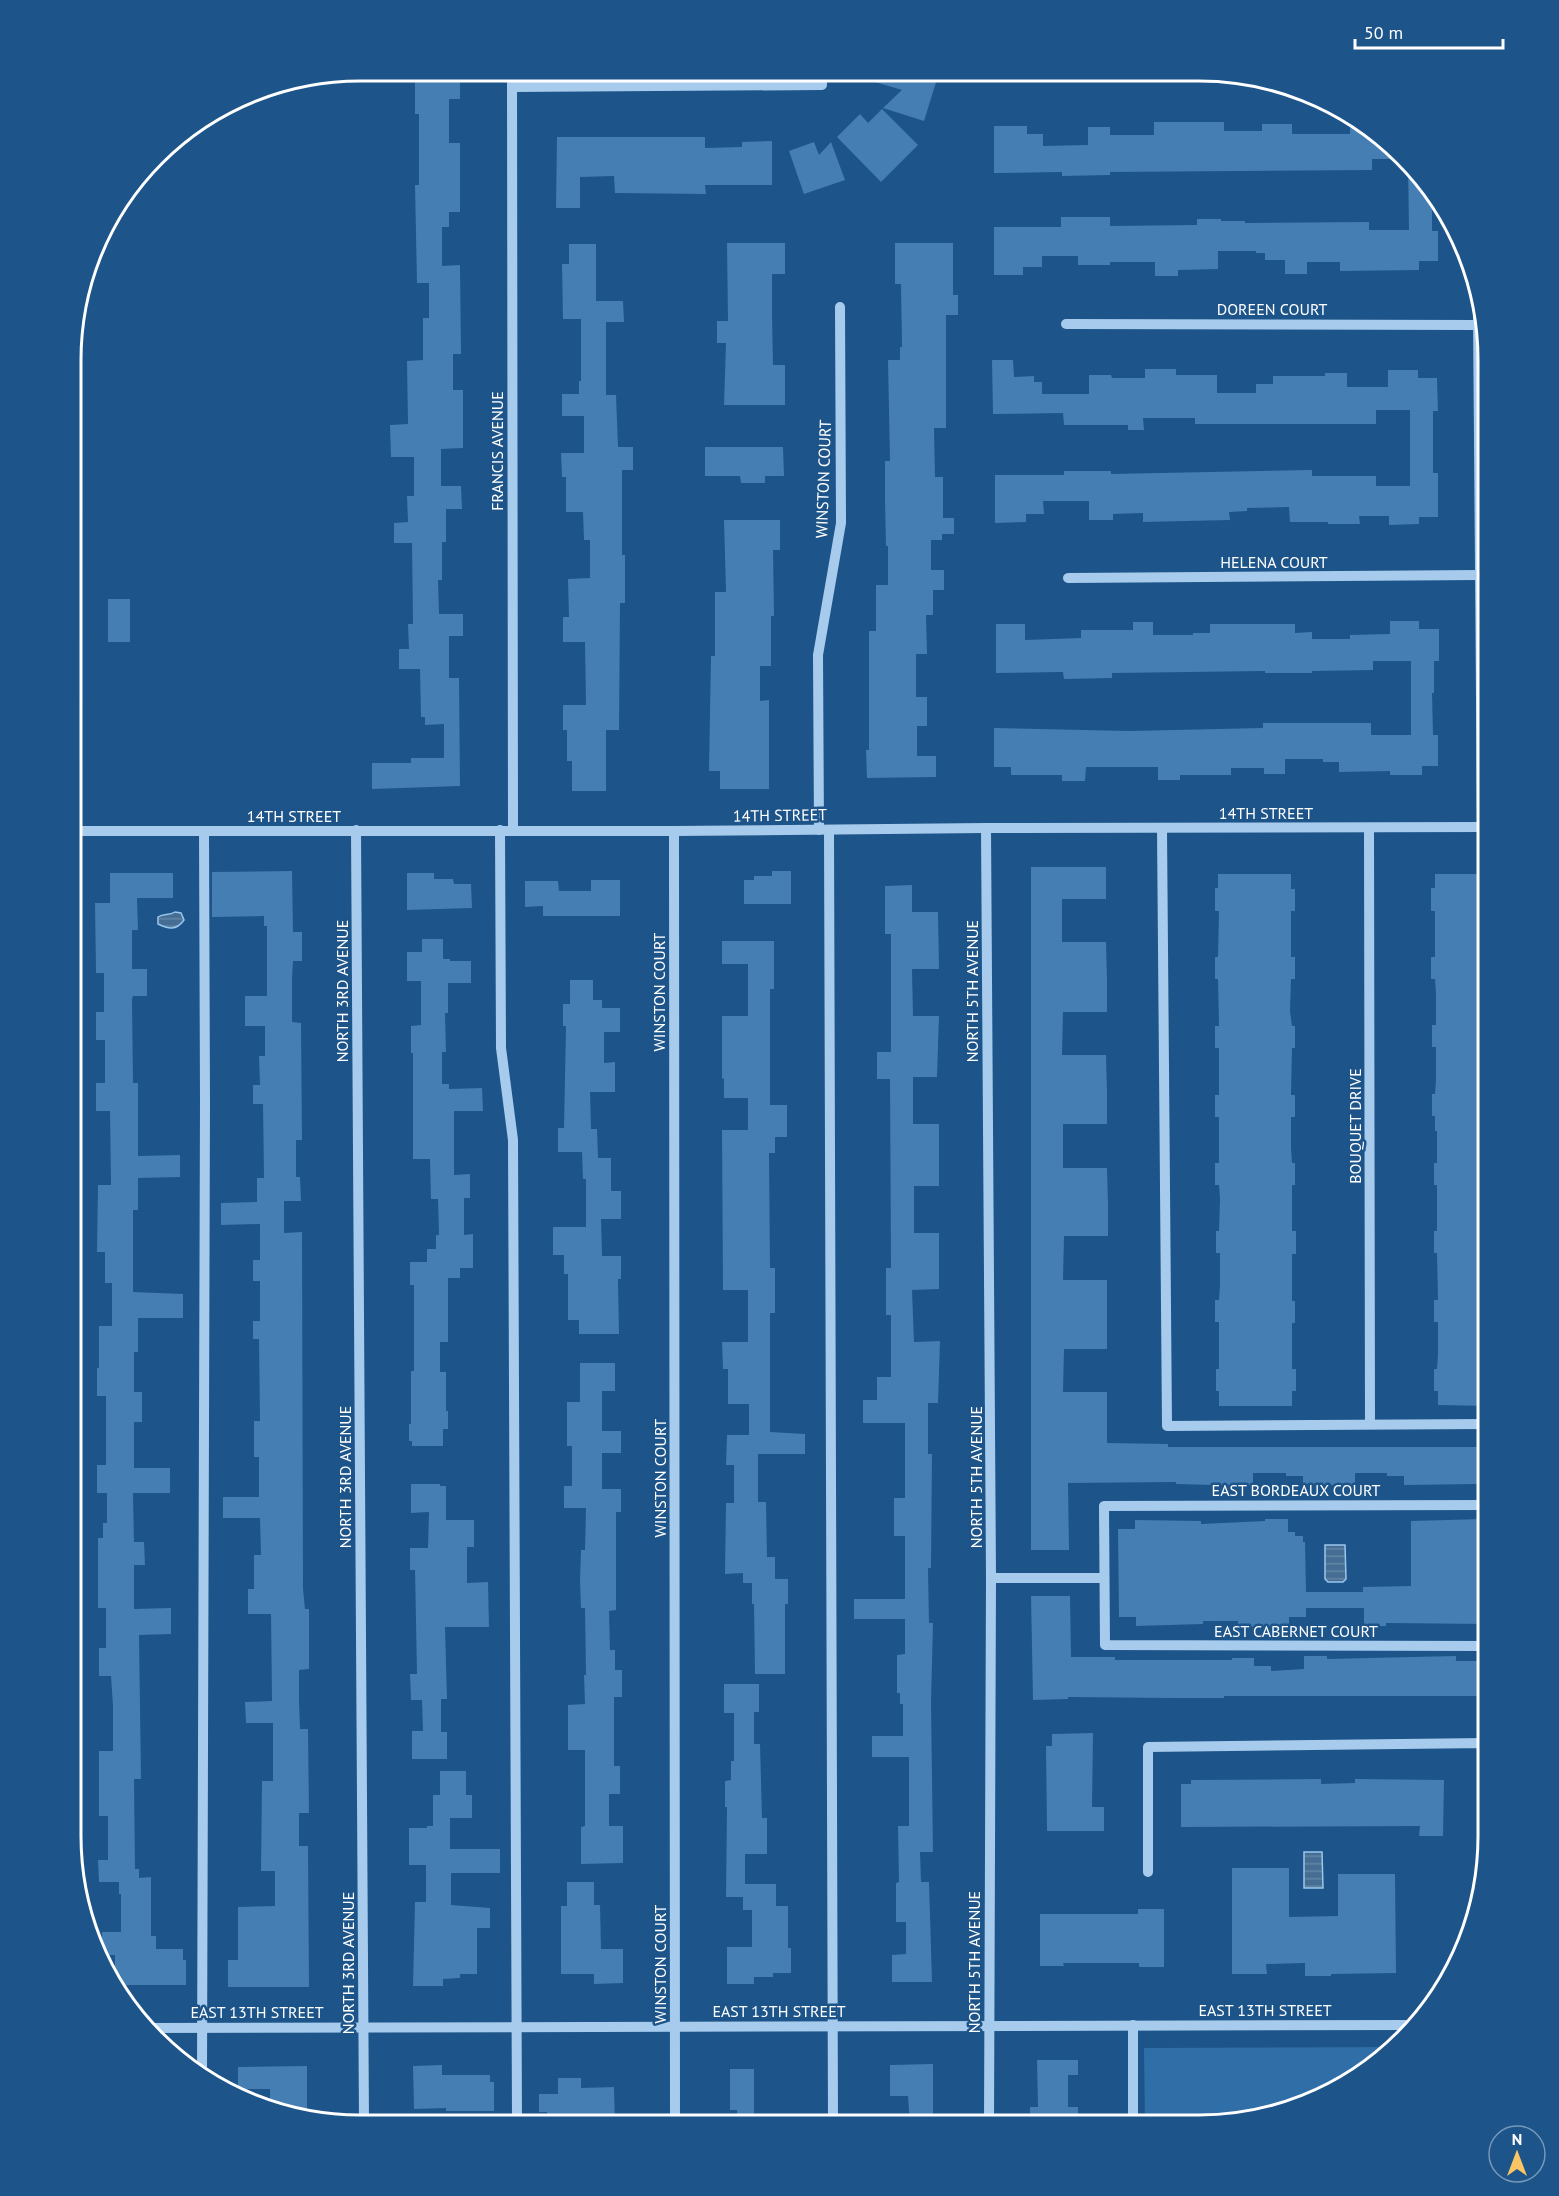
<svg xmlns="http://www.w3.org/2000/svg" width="1559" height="2196" font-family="'PT Sans',sans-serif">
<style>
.green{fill:#306ea7}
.water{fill:url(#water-rules);stroke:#9ac7ee;stroke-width:1.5}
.building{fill:#457eb2}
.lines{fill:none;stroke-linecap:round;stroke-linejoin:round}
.minor{stroke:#a7cbec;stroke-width:10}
.labels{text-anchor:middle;stroke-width:5;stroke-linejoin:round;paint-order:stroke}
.street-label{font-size:16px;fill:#fff;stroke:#1d5489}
.rim{fill:none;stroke:#fff;stroke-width:3}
</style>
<defs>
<pattern id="water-rules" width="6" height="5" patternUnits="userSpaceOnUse" patternTransform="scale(1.5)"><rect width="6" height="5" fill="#466e94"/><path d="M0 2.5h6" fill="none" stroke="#6284a4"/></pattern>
</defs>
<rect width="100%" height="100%" fill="#1d5489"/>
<!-- green -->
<path class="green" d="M1396 2047 1389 2054 1327 2096 1199 2125H1145L1144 2048Z"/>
<!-- water -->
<g class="water">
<path d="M175 912 181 913 184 920C176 931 168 929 158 924V917C164 913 169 916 175 912Z"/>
<path d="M1325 1545H1345L1346 1579 1343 1582H1328L1325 1579Z"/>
<path d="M1304 1852H1322L1323 1888H1304Z"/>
</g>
<!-- building -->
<g class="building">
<path d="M415 72H460V99H449V143H460V212H449V227H442V266L460 265 461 354H453V390H463V448L441 449V486H461L462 509H446V542H442V580H438L439 614H463V636H449V678H459L460 786 372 789V763H411V758H444V724L425 725V717H421L420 669H399V649H409L408 624H413L412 543H394V523L408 522 407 496H414V457H391L390 425 408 424 407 361 423 360V318H429V283H417L415 185H419V114H415Z"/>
<path d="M856 72H916L937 79 924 121 883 108 902 90 855 76Z"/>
<path d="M882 109 918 145 881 182 837 137 860 114 868 123Z"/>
<path d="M1350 116 1375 130 1406 159H1372V170L1110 172V175L1062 176V172L994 173V126H1027V134H1043V146L1088 145V127H1110V135H1154V122H1224V131H1262V124H1292V134H1350Z"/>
<path d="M557 137H705V148L742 147V142L772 141V185H705L706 194 615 193 614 176 580 177V208H556Z"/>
<path d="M814 142 819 155 831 142 845 180 804 194 789 151Z"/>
<path d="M1408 162 1417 170 1432 193V231H1438V261H1419V270L1340 271V262H1307V274H1285V260H1265V253H1256V251H1218V269L1178 270V276H1155V262H1110V265H1078V256H1042V267H1023V275H994V227H1061V217H1110V226L1197 225V219H1221V221H1245V223L1369 222V230H1409Z"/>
<path d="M727 243H785V274H772V315L773 365H785V405H724L726 343H717V321H728Z"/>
<path d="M895 243H953V295H958V315H946V428H934L935 477H943V518H954V534H942V540H931V570H944V590H933V615H926L927 654H916V697H927V726H917V756H936V777L867 778 866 750H869V631H876V585H888V546H886L885 501V461H890L888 360H900V347H902L901 284H895Z"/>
<path d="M569 244H596V301H623L624 322H606V395H616L618 447H633V470H622V555H625V603H620L619 730H606V791H572V761H567V730H563V705H586L585 642H563V617H569L568 579 590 578V540H584L583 512H566V477H562L561 453H584V416H562V394H579V381H581V319H563L562 264H569Z"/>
<path d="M992 360H1013L1014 377 1034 376V382H1042V394H1089V375H1111L1112 378H1145V369H1176V375H1217V393H1256V384H1273V376H1325V373H1347V387H1388V370H1418V378H1437L1438 411H1433V473H1438V517H1419V524L1389 525V516H1359L1360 524H1328V522H1290L1289 507 1247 508V511L1229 512 1230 520 1143 522V513L1113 514V520H1089V501H1043L1044 514H1026V522L995 523V475H1064V471H1111V474L1312 470V476H1376V486H1410V410H1376V424H1195V418H1143L1144 430H1128V425H1064L1063 413 993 414Z"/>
<path d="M705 447H783L784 476H765V483H741L740 476H705Z"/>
<path d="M724 520H780V550H773L774 616H771V666H760V701L769 700V789H720V771H709L711 656H715V592H726Z"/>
<rect x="108" y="599" width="22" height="43"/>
<path d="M1390 621H1419V629H1439V661H1434V693H1432L1433 735H1438V766H1422V775H1390V771L1339 772V762H1323V759H1285V774H1264V768H1231V775H1180V780H1158V767H1086L1085 781H1062V775H1011V767H994V728L1129 731 1263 728V723H1371V735H1411V661H1373V670L1312 671V673H1265V671L1112 673V678L1064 679 1063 672 996 673V624H1025V640L1081 638V630H1133V622H1153V635H1193V633H1210V624H1295V633L1312 632V639H1350V635L1390 634Z"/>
<path d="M1031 867H1106V899H1062V942H1106L1107 980V1012H1063L1062 1055H1106L1107 1092V1124H1063V1168H1107L1108 1204V1236H1064L1063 1280H1107V1349H1064L1063 1392H1107V1443L1168 1444V1447H1488V1471H1477V1484L1404 1485V1476H1387V1473H1355V1486L1303 1484V1476H1286V1473H1253V1486L1176 1484V1482L1068 1483 1069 1550H1031Z"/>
<path d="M292 871 293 932H302V961H293L292 980V1022L301 1023 302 1140H296V1177H300L301 1201H284V1233L302 1232 303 1589 305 1609H309V1669L299 1670V1701L300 1729H308L309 1813H299V1846H308L309 1987H228V1960H238V1907L275 1906V1871H261L262 1781H273V1723H246L245 1702 272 1701 271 1614H248V1589H254V1555H261L260 1518H223V1497H259V1457H254V1421H260L259 1339H253V1321H260V1281H253V1260H260V1224L221 1225V1203L257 1202V1178H264L263 1104H253V1085H260L259 1056H265V1026H245V996H267V926H264V916L212 917V872Z"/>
<path d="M772 871H791V904H744V880H754V876H772Z"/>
<path d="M110 873H173V898H137L138 930H132V969H147V996H133L132 999 133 1083H138V1156L180 1155V1177L138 1178V1210H133V1292L183 1294V1318H138V1352H134V1392H142V1422H134V1468H170V1493H133L134 1542H144L145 1565H134V1609L171 1608V1634L139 1635 141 1779H134L135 1869H139V1878L151 1877V1936H156V1949H183V1960H186V1985H115V1955H102V1932H121V1894H119V1882H99L98 1860H108V1816H99V1751H113V1706L111 1676H99V1648H106V1608H98V1538H103V1523H107V1493H97V1465H106V1396H97V1368H99V1326H112V1283H105V1252H97L98 1185H111L110 1111H96V1083H105V1040H96V1012H104V973H96L95 903H110Z"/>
<path d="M407 873H434V879H453L454 884H471L472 908 407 910Z"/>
<path d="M1218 874H1291V889H1295V911H1291V957H1295V979H1291L1290 1011 1292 1026H1295V1048H1292L1291 1095H1295V1117H1291V1148L1292 1163H1295V1185H1292V1231H1296V1254H1292V1301H1295V1323H1292V1369H1296V1391H1292V1406H1219V1391H1216V1369H1219V1322H1215V1300H1219L1220 1285V1253H1216V1231H1219L1220 1199 1219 1185H1215V1163H1219V1117H1215V1095H1219V1048H1215V1026H1219L1218 979H1215V957H1218L1219 911H1215V888H1218Z"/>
<path d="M1435 874H1488V1406L1438 1405V1391H1434V1369H1437L1438 1354V1322H1434V1300H1438L1437 1253H1434V1231H1437V1185H1434V1163H1437V1131H1435V1116H1432V1094H1435L1436 1080V1047H1432V1025H1436V994L1435 979H1431V957H1435V911H1431V888H1435Z"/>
<path d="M591 880H620V916H543V906L525 907V881H558L559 891H591Z"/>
<path d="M912 885V912H938L939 969H912L913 1016H939L937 1077H913V1124H939V1186H914V1233H939V1289L912 1290 914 1342 940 1341 938 1403H928V1454H932L931 1568H928L929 1623H933L931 1703 933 1852H920L921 1882H929L932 1982H892V1955L906 1954V1922H896V1883L899 1882 898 1826H909V1757H872V1736H903V1704H900V1693H897V1655L905 1654V1619H854V1599H905V1536H894V1498H905V1423H863V1400H877V1377H891V1315H886V1268H891L890 1079H877V1052H891V934H885V886Z"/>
<path d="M422 939H443V959H450V961H471V983H448V1013H445L446 1052H442V1084H449V1089L482 1088 483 1111H454V1175L470 1174V1198H464V1235L473 1234V1268H460V1278H448V1342H440V1372H446V1411H448V1429H443V1446H412V1441H409V1424H411V1371H414V1285H410V1262H427V1249H436V1235H439L438 1199H431L430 1159H413V1053H411V1026L421 1025V981H407V952H422Z"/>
<path d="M722 941H774V989H770V1105H787V1137H775V1153H769L770 1268H775V1313H770V1432L805 1434V1454H758V1502H766L767 1557H775V1579H788V1604H785V1674H755L754 1604H752V1583H743V1573L725 1574 726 1503H734V1465H726L727 1435H749V1404H728V1369H723L722 1342H748V1290H723L722 1130H748V1098H724V1078L722 1079V1016H748V964H722Z"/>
<path d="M570 980H593V1000H602V1008H620V1032H604V1063L615 1062V1092H590L591 1129H597L598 1158H611V1191H621V1219H601L602 1256H621V1279H618L619 1334H579V1320H568V1274H564V1255H553V1227H586V1179H583L582 1152H558V1128H564L566 1026H563V1004H570Z"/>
<path d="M580 1363H615V1391H602V1431H621V1453H602V1489H621V1512H616V1610L609 1611 610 1650H615V1670H622V1697H614V1766H620V1794H609V1826H623V1863L581 1864V1827L585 1826V1750H568V1705L585 1704 584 1675H586L585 1608H581L580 1581 581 1550H585L586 1508H564V1486H572V1446H567V1402H580Z"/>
<path d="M411 1484H440V1486H446V1520H474V1547H467V1583L488 1582 489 1627H445L447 1699H441V1732H447V1759H412V1731H423L422 1700H411L410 1674H417L415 1570H410V1548H428L429 1512 411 1513Z"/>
<path d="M1265 1519H1288V1532H1295V1536H1303V1542H1305L1306 1592H1363V1587L1411 1586V1521L1484 1519V1532H1488V1616H1486V1624L1386 1623V1626H1364V1608H1306V1617H1289V1625L1261 1627H1238V1621H1203V1624L1136 1626V1617H1119L1118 1529H1135V1520L1201 1521V1524L1265 1521Z"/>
<path d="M1031 1596H1070L1071 1657H1115V1660H1232V1658H1254V1666H1271V1671L1304 1669V1656H1327V1659L1456 1656V1661H1488V1696H1224V1698H1169L1068 1697V1699L1033 1700Z"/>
<path d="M724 1684H759V1712H754V1744H760L762 1818H767V1854H745V1884H776V1906H788V1948H791V1973H773V1977H754V1984H727V1947H752V1910H743V1897H726L727 1807H725V1781L731 1780V1761H734V1713H724Z"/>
<path d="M1093 1733 1092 1807H1104V1831H1047L1046 1746H1052V1734Z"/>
<path d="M440 1771H466V1795H472V1818H450V1849H500V1873H451V1905L490 1908V1928H477V1974H460V1978L443 1979V1986H413L415 1902H426V1865H409V1828H427V1826H433V1795H440Z"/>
<path d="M1321 1779V1784L1355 1783V1779L1444 1780 1443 1836H1419L1420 1826 1181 1827V1784H1191V1780Z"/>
<path d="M1232 1868H1289V1917L1338 1916V1874H1395L1396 1973 1331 1974V1976H1305V1963L1266 1964 1267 1974H1232Z"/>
<path d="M567 1882H594V1905H600L601 1949H623V1983L594 1984V1974H561V1906H567Z"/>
<path d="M1138 1909H1164V1967H1139V1963H1063L1064 1966H1040V1914H1138Z"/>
<path d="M1037 2060H1078V2075H1068V2107H1078V2125H1030V2107H1038Z"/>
<path d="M933 2064V2125H910L908 2096H890V2065Z"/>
<path d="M442 2065V2075H490V2082H494V2111H446V2108L414 2109 413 2066Z"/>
<path d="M307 2066V2116H296L270 2109V2089H238V2067Z"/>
<path d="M730 2069H754V2124H737V2110H730Z"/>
<path d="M558 2078H581V2088L614 2087 615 2124H589V2119H547V2112H539V2094H558Z"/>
</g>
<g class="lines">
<!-- minor -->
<g class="minor">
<path d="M512 71 513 830"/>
<path d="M1064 75H1243"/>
<path d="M512 87 822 85V72"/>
<path d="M1478 313 1482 827"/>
<path d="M1066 324 1478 325"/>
<path d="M1068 578 1480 575"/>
<path d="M986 828 991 1578 989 2125"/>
<path d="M1369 828 1370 1424"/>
<path d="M1162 829 1167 1426 1488 1424"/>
<path d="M356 830 364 2123"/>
<path d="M500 830 501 1048 513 1140 517 2124"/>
<path d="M819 830 818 655 841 523 840 307"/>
<path d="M829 830 833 2124"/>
<path d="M72 831H674L986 828 1488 827"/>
<path d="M674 831 675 2124"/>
<path d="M991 1578H1104"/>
<path d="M1488 1646 1105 1645 1104 1506 1488 1505"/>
<path d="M1148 1872V1747L1487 1743V1857"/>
<path d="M1133 2025V2125"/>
<path d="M143 2028 1415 2025"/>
<path d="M202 2076 205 1100 204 831"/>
</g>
</g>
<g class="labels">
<!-- street labels -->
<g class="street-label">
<text x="1272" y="315">DOREEN COURT</text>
<text transform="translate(497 451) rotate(-90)" y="6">FRANCIS AVENUE</text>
<text transform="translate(823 479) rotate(-88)" y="6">WINSTON COURT</text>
<text x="1274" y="568">HELENA COURT</text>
<text x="1266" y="819">14TH STREET</text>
<text transform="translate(780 815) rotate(-1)" y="6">14TH STREET</text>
<text x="294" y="822">14TH STREET</text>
<text transform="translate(342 991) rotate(-90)" y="6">NORTH 3RD AVENUE</text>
<text transform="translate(972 991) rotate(-90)" y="6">NORTH 5TH AVENUE</text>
<text transform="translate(659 992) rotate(-90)" y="6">WINSTON COURT</text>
<text transform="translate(1355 1126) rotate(-90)" y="6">BOUQUET DRIVE</text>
<text transform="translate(345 1477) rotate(-90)" y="6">NORTH 3RD AVENUE</text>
<text transform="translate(976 1477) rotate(-90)" y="6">NORTH 5TH AVENUE</text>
<text transform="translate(660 1478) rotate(-90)" y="6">WINSTON COURT</text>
<text x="1296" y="1496">EAST BORDEAUX COURT</text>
<text x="1296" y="1637">EAST CABERNET COURT</text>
<text transform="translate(974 1962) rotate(-90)" y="6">NORTH 5TH AVENUE</text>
<text transform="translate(348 1963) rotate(-90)" y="6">NORTH 3RD AVENUE</text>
<text transform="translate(660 1964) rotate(-90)" y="6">WINSTON COURT</text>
<text x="1265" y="2016">EAST 13TH STREET</text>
<text x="779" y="2017">EAST 13TH STREET</text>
<text x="257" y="2018">EAST 13TH STREET</text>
</g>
</g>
<!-- crop -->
<path d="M0 0H1559V2196H0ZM360 81H1199A279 279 0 0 1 1478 360V1836A279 279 0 0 1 1199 2115H360A279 279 0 0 1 81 1836V360A279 279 0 0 1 360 81Z" fill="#1d5489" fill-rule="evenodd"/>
<path class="rim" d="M360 81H1199A279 279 0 0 1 1478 360V1836A279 279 0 0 1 1199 2115H360A279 279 0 0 1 81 1836V360A279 279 0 0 1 360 81Z"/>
<!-- north arrow -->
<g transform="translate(1517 2154)"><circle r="28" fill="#1d5489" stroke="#7798b8" stroke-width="1.5"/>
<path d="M0-4.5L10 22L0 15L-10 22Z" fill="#fbc565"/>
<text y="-9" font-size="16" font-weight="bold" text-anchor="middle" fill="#ffffff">N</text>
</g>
<!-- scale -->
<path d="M1355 39v9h148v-9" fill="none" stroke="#ffffff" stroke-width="3"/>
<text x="1364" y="39" font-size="18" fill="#ffffff" stroke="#1d5489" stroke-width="4.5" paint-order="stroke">50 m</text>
</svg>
